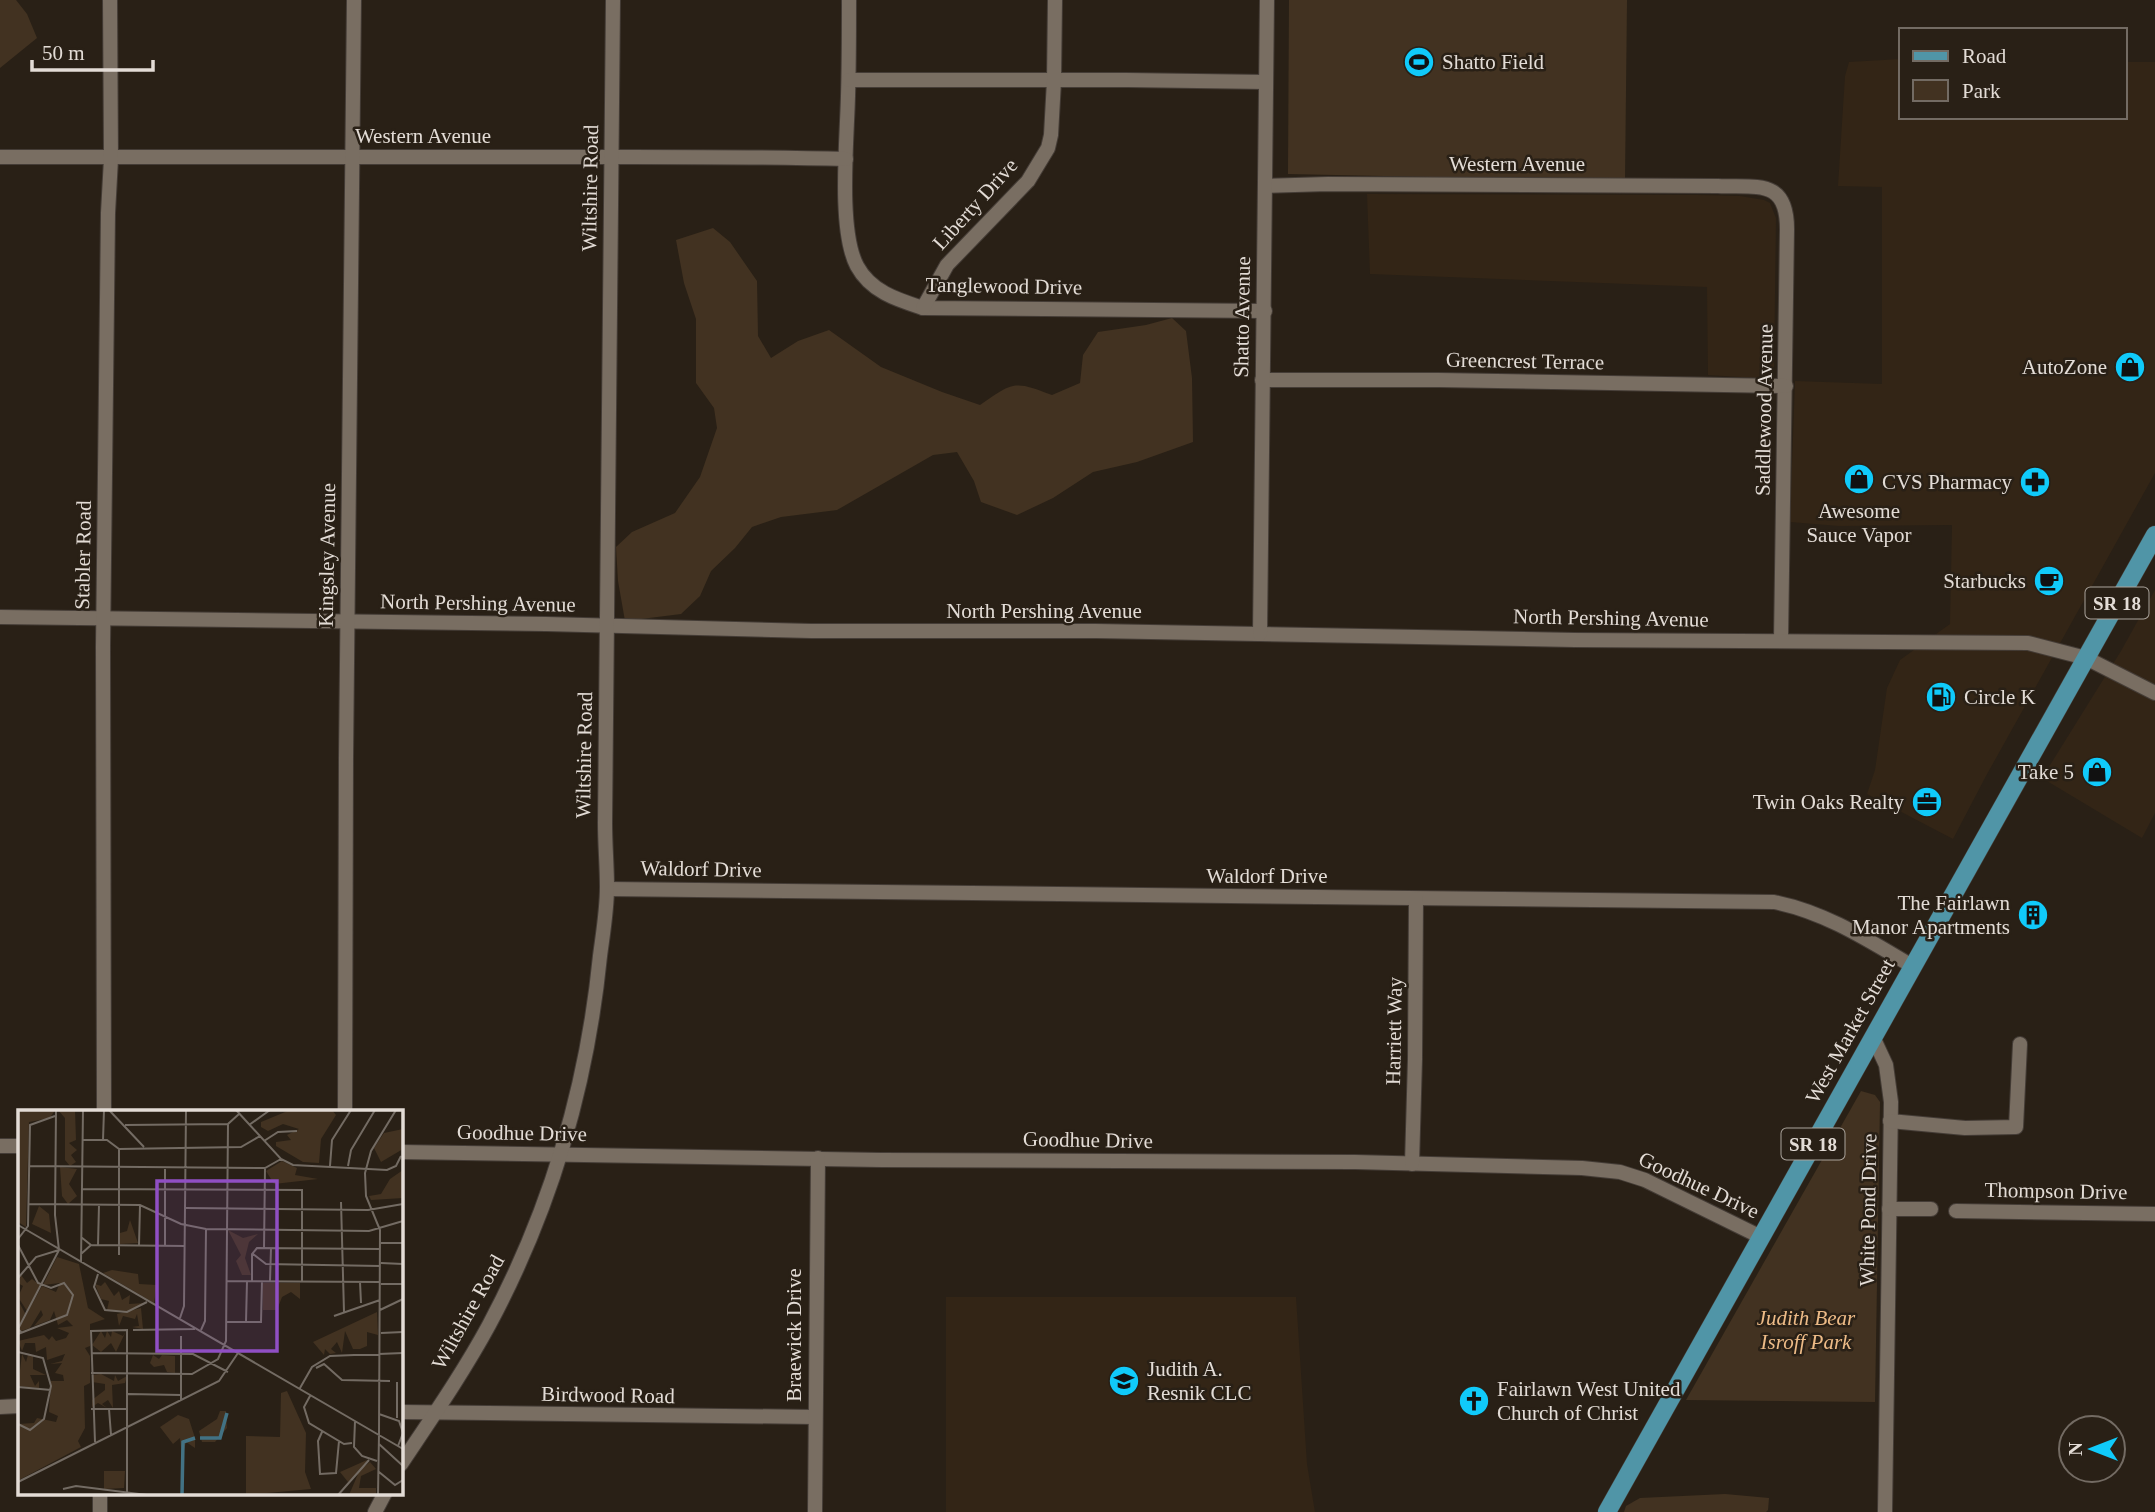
<svg xmlns="http://www.w3.org/2000/svg" width="2155" height="1512" font-family="Georgia,serif">
<style>
.built{fill:#332516}
.green{fill:#423221}
.lines{fill:none;stroke-linecap:round;stroke-linejoin:round}
.minor-casing{stroke:#443c36;stroke-width:16}
.primary-casing{stroke:#443c36;stroke-width:19}
.minor{stroke:#796e62;stroke-width:14}
.primary{stroke:#5095a7;stroke-width:18}
.labels{text-anchor:middle;stroke-width:5;stroke-linejoin:round;paint-order:stroke}
.shield{fill:#292016;stroke:#aba49c;stroke-width:2}
.shield-label{font-size:19px;font-weight:bold;fill:#e3dcd6}
.poi-label{font-size:21px;fill:#e3dcd6;stroke:#292016;text-anchor:end}
.street-label{font-size:21px;fill:#e3dcd6;stroke:#292016}
.park-label{font-size:21px;font-style:italic;fill:#edbb87;stroke:#292016}
.inset-river{fill:none;stroke:#427284;stroke-width:3.5}
.inset-road{fill:none;stroke:#736b63;stroke-width:2}
.view{fill:#904fc4;fill-opacity:0.15;stroke:#904fc4;stroke-width:3.5}
.inset-edge{fill:none;stroke:#e3dcd6;stroke-width:3.5}
</style>
<rect width="100%" height="100%" fill="#292016"/>
<!-- built -->
<g class="built">
<path d="M1901 59V117H2125V62H2155V473L1986 776 1953 839 1867 794 1875 770 1887 688 1900 660 1950 624 1952 525 1839 526 1790 522 1795 381 1882 384V187L1838 186 1845 76 1849 62Z"/>
<path d="M1367 194 1698 195 1740 196 1764 200 1770 203 1776 218 1774 370 1757 378 1708 375 1707 287 1370 274Z"/>
<path d="M2155 590V813L2142 838 2042 778 2121 651Z"/>
<path d="M946 1297H1296L1307 1464 1315 1512H946Z"/>
</g>
<!-- green -->
<g class="green">
<path d="M0 0H16L27 14 37 38 0 68Z"/>
<path d="M1289 0H1627L1625 178H1478L1288 174Z"/>
<path d="M713 228 730 242 757 281 758 336 771 358 798 341 829 330 881 367 942 392 980 405C1013 382 1014 380 1052 395L1080 383 1083 355 1098 332 1146 325 1172 318 1186 331 1192 378 1193 442 1137 462 1093 472 1053 498 1017 515 981 502 974 481 957 452 933 455 837 510 781 517 752 527 735 548 711 571 700 596 681 614 625 621 618 581 616 547 632 532 675 513 700 477 717 428 714 408 696 383V319L684 283 676 240Z"/>
<path d="M1861 1091 1875 1095 1880 1102 1875 1402 1686 1400Z"/>
<path d="M1725 1494 1769 1498 1768 1510 1766 1512H1624L1626 1506 1640 1498Z"/>
</g>
<g class="lines">
<!-- minor casing -->
<g class="minor-casing">
<g id="minor">
<path d="M849 0C849 32 849 64 848 96 847 140 838 230 857 266 871 292 898 300 923 308L1265 311"/>
<path d="M849 80H1127L1266 82"/>
<path d="M0 157C176 157 352 158 529 157 635 157 740 156 846 159"/>
<path d="M1265 186 1328 184 1718 186C1757 188 1787 178 1787 229L1781 640"/>
<path d="M923 308 947 265 1028 181 1048 148 1051 135 1054 81 1055 0"/>
<path d="M1262 380H1439L1786 386"/>
<path d="M0 617 546 624 811 631H1096L1575 640 2028 643 2086 658 2155 693"/>
<path d="M1260 634 1267 0"/>
<path d="M607 889 1774 902C1825 912 1868 940 1912 966"/>
<path d="M1873 1037 1886 1065 1891 1102 1885 1512"/>
<path d="M104 1111 103 647 108 213 111 159 110 0"/>
<path d="M345 1111 346 758 354 0"/>
<path d="M1890 1121 1965 1128 2016 1127 2020 1044"/>
<path d="M0 1146H19"/>
<path d="M401 1152 881 1160 1355 1162 1582 1168 1620 1172 1645 1180 1761 1237"/>
<path d="M1412 1164 1415 1059 1416 899"/>
<path d="M1889 1209H1931"/>
<path d="M1956 1211 2155 1214"/>
<path d="M0 1407 19 1406"/>
<path d="M401 1412 815 1417"/>
<path d="M401 1464C431 1419 463 1373 489 1325 551 1209 587 1087 600 956 603 933 607 910 607 887 607 866 605 845 605 823L613 0"/>
<path d="M100 1493V1512"/>
<path d="M375 1512 385 1493"/>
<path d="M815 1512 818 1158"/>
</g>
</g>
<!-- primary casing -->
<g class="primary-casing">
<path id="primary" d="M1607 1512 2155 535"/>
</g>
<!-- minor -->
<use href="#minor" class="minor"/>
<!-- primary -->
<use href="#primary" class="primary"/>
</g>
<!-- icons -->
<defs>
<g id="stadium-disc" transform="scale(1.575)"><circle r="9.5" fill="#10cafa" stroke="#292016"/><path d="M0-5a6.5 5 0 1 0 0 10a6.5 5 0 1 0 0-10ZM-3.5-1.8h7v3.6h-7Z" fill="#111"/></g>
<g id="shop-disc" transform="scale(1.575)"><circle r="9.5" fill="#10cafa" stroke="#292016"/><path d="M-5-2.5h2.3a2.7 3.5 0 0 1 5.4 0H5L5.5 6h-11ZM-1.5-2.5h3a1.5 2.3 0 0 0-3 0Z" fill="#111"/></g>
<g id="pharmacy-disc" transform="scale(1.575)"><circle r="9.5" fill="#10cafa" stroke="#292016"/><path d="M-2-6h4v4h4v4h-4v4h-4v-4h-4v-4h4Z" fill="#111"/></g>
<g id="cafe-disc" transform="scale(1.575)"><circle r="9.5" fill="#10cafa" stroke="#292016"/><path d="M-5.5-4.5H6V0H3Q3 3.5 0 3.5H-2.5Q-5.5 3.5-5.5 0ZM3-3.2v2h1.7v-2ZM-6 4.5H4V6H-6Z" fill="#111"/></g>
<g id="fuel-disc" transform="scale(1.575)"><circle r="9.5" fill="#10cafa" stroke="#292016"/><path d="M-5.5-6h7V0h2V4h1.3V-2.5L3-4.5l.8-.8L6-3V5H2.5V1h-1V6h-7ZM-4.2-4.7v3.2H.2V-4.7Z" fill="#111"/></g>
<g id="office-disc" transform="scale(1.575)"><circle r="9.5" fill="#10cafa" stroke="#292016"/><path d="M-6-3h4V-5.5h4V-3h4V5H-6ZM-1-4.5V-3h2v-1.5ZM-6 0V1H6V0Z" fill="#111"/></g>
<g id="building-disc" transform="scale(1.575)"><circle r="9.5" fill="#10cafa" stroke="#292016"/><path d="M-4-6H4V6H1V3H-1V6H-4ZM-2.5-4.3h1.7v1.8h-1.7ZM.8-4.3h1.7v1.8H.8ZM-2.5-1h1.7V.8h-1.7ZM.8-1h1.7V.8H.8Z" fill="#111"/></g>
<g id="school-disc" transform="scale(1.575)"><circle r="9.5" fill="#10cafa" stroke="#292016"/><path d="M0-5L7-2L0 1L-7-2ZM-4 1L0 2.5L4 1V4Q0 6-4 4Z" fill="#111"/></g>
<g id="church-disc" transform="scale(1.575)"><circle r="9.5" fill="#10cafa" stroke="#292016"/><path d="M-1.2-6h2.4v3.5h3.3v2.4h-3.3V6h-2.4V-.1h-3.3v-2.4h3.3Z" fill="#111"/></g>
</defs>
<g fill-rule="evenodd">
<use href="#stadium-disc" x="1419" y="62"/>
<use href="#shop-disc" x="2130" y="367"/>
<use href="#shop-disc" x="1859" y="479"/>
<use href="#pharmacy-disc" x="2035" y="482"/>
<use href="#cafe-disc" x="2049" y="581"/>
<use href="#fuel-disc" x="1941" y="697"/>
<use href="#shop-disc" x="2097" y="772"/>
<use href="#office-disc" x="1927" y="802"/>
<use href="#building-disc" x="2033" y="915"/>
<use href="#school-disc" x="1124" y="1381"/>
<use href="#church-disc" x="1474" y="1401"/>
</g>
<g class="labels">
<!-- shield labels -->
<g class="shield">
<rect x="2085.5" y="587.5" width="63" height="31" rx="5"/>
<rect x="1781.5" y="1128.5" width="63" height="31" rx="5"/>
</g>
<g class="shield-label">
<text x="2117" y="610">SR 18</text>
<text x="1813" y="1151">SR 18</text>
</g>
<!-- poi labels -->
<g class="poi-label">
<text x="1442" y="69" text-anchor="start">Shatto Field</text>
<text x="2107" y="374">AutoZone</text>
<text x="2012" y="489">CVS Pharmacy</text>
<text x="1859" y="518" text-anchor="middle">Awesome<tspan x="1859" dy="24">Sauce Vapor</tspan></text>
<text x="2026" y="588">Starbucks</text>
<text x="1964" y="704" text-anchor="start">Circle K</text>
<text x="2074" y="779">Take 5</text>
<text x="1904" y="809">Twin Oaks Realty</text>
<text x="2010" y="910">The Fairlawn<tspan x="2010" dy="24">Manor Apartments</tspan></text>
<text x="1147" y="1376" text-anchor="start">Judith A.<tspan x="1147" dy="24">Resnik CLC</tspan></text>
<text x="1497" y="1396" text-anchor="start">Fairlawn West United<tspan x="1497" dy="24">Church of Christ</tspan></text>
</g>
<!-- street labels -->
<g class="street-label">
<text x="423" y="143">Western Avenue</text>
<text x="1517" y="171">Western Avenue</text>
<text transform="translate(590 188) rotate(-89)" y="7">Wiltshire Road</text>
<text transform="translate(975 204) rotate(-48)" y="7">Liberty Drive</text>
<text transform="translate(1004 286) rotate(1)" y="7">Tanglewood Drive</text>
<text transform="translate(1242 317) rotate(-89)" y="7">Shatto Avenue</text>
<text transform="translate(1525 361) rotate(1)" y="7">Greencrest Terrace</text>
<text transform="translate(1764 410) rotate(-89)" y="7">Saddlewood Avenue</text>
<text transform="translate(83 555) rotate(-89)" y="7">Stabler Road</text>
<text transform="translate(327 555) rotate(-89)" y="7">Kingsley Avenue</text>
<text transform="translate(478 603) rotate(1)" y="7">North Pershing Avenue</text>
<text x="1044" y="618">North Pershing Avenue</text>
<text transform="translate(1611 618) rotate(1)" y="7">North Pershing Avenue</text>
<text transform="translate(584 755) rotate(-89)" y="7">Wiltshire Road</text>
<text transform="translate(701 869) rotate(1)" y="7">Waldorf Drive</text>
<text x="1267" y="883">Waldorf Drive</text>
<text transform="translate(1394 1031) rotate(-89)" y="7">Harriett Way</text>
<text transform="translate(1850 1031) rotate(-61)" y="7">West Market Street</text>
<text transform="translate(522 1133) rotate(1)" y="7">Goodhue Drive</text>
<text transform="translate(1088 1140) rotate(1)" y="7">Goodhue Drive</text>
<text transform="translate(1699 1185) rotate(25)" y="7">Goodhue Drive</text>
<text transform="translate(2056 1191) rotate(1)" y="7">Thompson Drive</text>
<text transform="translate(1868 1210) rotate(-89)" y="7">White Pond Drive</text>
<text transform="translate(468 1312) rotate(-61)" y="7">Wiltshire Road</text>
<text transform="translate(794 1335) rotate(-90)" y="7">Braewick Drive</text>
<text transform="translate(608 1395) rotate(1)" y="7">Birdwood Road</text>
</g>
<!-- park labels -->
<g class="park-label">
<text x="1806" y="1325">Judith Bear<tspan x="1806" dy="24">Isroff Park</tspan></text>
</g>
</g>
<!-- overview -->
<g transform="translate(18 1110)">
<rect width="385" height="385" fill="#292016"/>
<path d="M0 0H37L32 8 11 12 8 117 0 112ZM40 0H57L58 30 51 33 59 40 53 45 58 52 52 56 47 50V8ZM272 0H314L318 5 303 29 301 53 285 52 258 36V32L273 30 269 25 281 19 265 14 250 21 243 17V12ZM385 19V39L363 52 356 38 366 23ZM264 51 279 58 277 65 300 69 256 74 248 61ZM42 57 59 59 51 74 59 86 50 94 44 86ZM385 60V88L353 90 351 86 363 84 372 69ZM21 96 31 104 33 123 14 114ZM112 110 120 133 102 134V123L109 121ZM210 120 225 128 240 124 231 132 227 148 233 165H224L218 151 223 145ZM39 147 61 154 70 198 87 209 72 214V236L67 238 72 246V273L66 276 67 318 60 331 63 337 1 370 0 314 16 313 19 308 38 312 40 306 31 302 33 271H46L45 265 37 263 44 253 32 254 44 251 47 244 29 250 28 237 18 242 17 233H7L4 241 0 231 26 225 31 230 34 226 38 231 48 228 51 223 39 218 55 216 49 210 40 215 36 201 32 210 16 216 25 205 23 200 12 218 0 222V190L8 205 24 176 38 182 42 173 25 175ZM94 160 120 164 121 174 139 175 136 193 85 163ZM3 165 9 173 14 169 22 175 9 201 0 187 5 176 0 173ZM87 172 96 186 101 181 104 190 112 185 111 194 127 193 110 201 89 200 91 191 83 189 77 174 83 176ZM245 173H282V189L273 182 264 187 259 200H245ZM123 198 125 219 114 217 121 216 119 204 117 209 105 206 101 216 99 204ZM359 202 360 225 349 222V236L342 239H335L327 221 324 243 319 232 313 239 318 243 312 244 307 239 306 245 295 232ZM83 221 87 228 89 221 93 227 94 221 105 226 108 221 98 242 93 233 83 242 74 235ZM4 244 8 252 10 245 15 246V259L28 265H12L17 276 21 271V278L0 276ZM135 245 141 249 144 245 157 246V263L149 262 146 255 136 257 132 253ZM83 264 96 271 97 265 100 271 109 266 107 273 94 275 95 298 90 290 84 294 89 298 80 293 74 297V290L87 280V274L74 272 75 265ZM269 281 288 323 287 362 293 379 228 385V326L262 327 263 283ZM202 301H208L209 318 197 332H184L181 321 199 309ZM160 305 171 309 177 328V338L168 332 164 348 162 328 155 334 142 317ZM349 350 347 356 352 352 358 359 343 366 341 378H358V385H331L340 364 330 372 322 362ZM86 361H107L106 378 86 379Z" fill="#423221"/>
<path class="inset-river" d="M182 328H202L209 303M164 385 165 332 177 328"/>
<path class="inset-road" d="M91 0 126 37M218 0 263 49 275 55 369 60 378 56 383 46M107 15 210 14M231 15 252 0M64 30H89L101 39V145M85 30 86 0M246 31 260 22 279 21M101 39 223 37 242 26M11 56 247 58 263 49M312 56 314 30 333 0M330 56 333 40 357 0M64 79 284 80V171M323 92 326 202M11 94 122 95 163 114 188 119 351 121 385 111M168 98 350 100 385 94M0 115 385 339M0 129 10 116 12 15 37 6M363 133H385M0 135 20 173 33 178 46 173 55 185 49 205 0 224M73 135 167 136M80 135 81 95M121 135 122 95M147 135V57M246 138 247 58M63 144 73 135 63 127M235 144 248 154 362 156M63 152 65 0M363 153 385 154M80 164 76 177 87 200 109 202 129 192M0 168 18 147 41 140M209 171 362 172M234 171V144L239 138 362 139M252 171 253 138M342 172 343 193M363 174H385M362 200 385 189M316 206 362 190M162 208 166 196 168 0M208 212H243L244 171M228 212 229 171M115 220 177 219M183 220 187 211 188 119M3 222 0 219 41 140 37 105 38 0M363 223 385 222M0 242 25 248 33 276 26 309 12 320 0 314M73 243 175 244 210 262M298 258 306 254 324 270 372 271M73 263 174 264 200 249 208 231 210 14 221 4M0 277 33 280M282 278 294 257 312 246 385 243M110 284 163 285M292 286 286 297 291 313 326 334 334 333M163 290V226M73 299H110M91 299 93 325M361 304 381 311 385 323 380 336M379 308V272M337 311 336 337 344 346 359 351M304 322 300 331 302 364 318 363 321 331M361 324 362 120 348 86 347 63 353 41 378 0M77 332 73 221 109 220V385M361 334 385 356M361 362 377 375 385 370M0 372 201 271 220 243M45 379 58 376 129 385M320 385 351 350M360 385 361 324"/>
<path class="view" d="M139 71H259V241H139Z"/>
<rect width="385" height="385" class="inset-edge"/>
</g>
<!-- legend -->
<rect x="1899" y="28" width="228" height="91" fill="#292016" stroke="#736b63" stroke-width="2"/>
<rect x="1913" y="51" width="35" height="10" fill="#5095a7" stroke="#736b63" stroke-width="2"/>
<text x="1962" y="63" font-size="21" fill="#e3dcd6">Road</text>
<rect x="1913" y="80" width="35" height="21" fill="#423221" stroke="#736b63" stroke-width="2"/>
<text x="1962" y="98" font-size="21" fill="#e3dcd6">Park</text>
<!-- north arrow -->
<g transform="translate(2092 1449) rotate(270)"><circle r="33" fill="#292016" stroke="#736b63" stroke-width="2"/>
<path d="M0-5L12 26L0 18L-12 26Z" fill="#10cafa"/>
<text y="-10" font-size="19" font-weight="bold" text-anchor="middle" fill="#e3dcd6">N</text>
</g>
<!-- scale -->
<path d="M32 60v10h121v-10" fill="none" stroke="#e3dcd6" stroke-width="3.5"/>
<text x="42" y="60" font-size="21" fill="#e3dcd6" stroke="#292016" stroke-width="5" paint-order="stroke">50 m</text>
</svg>
